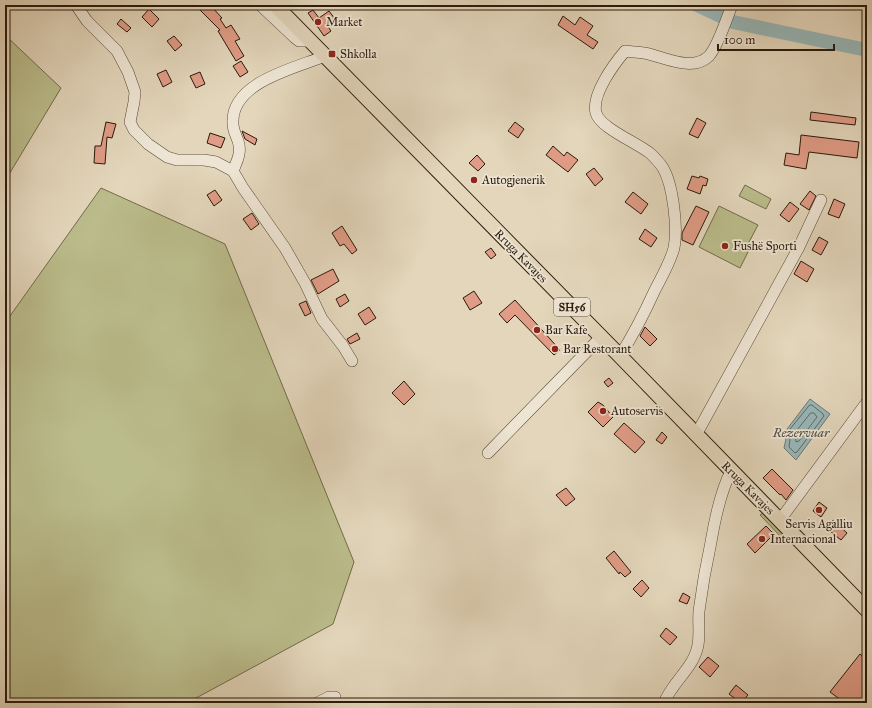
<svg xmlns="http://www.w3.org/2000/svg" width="872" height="708" font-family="'IM FELL Great Primer',serif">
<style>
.green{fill:#bbbc8b;stroke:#726b4a}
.water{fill:#98b7b9;stroke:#6c7873}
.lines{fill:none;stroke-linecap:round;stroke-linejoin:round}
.shore{stroke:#616862;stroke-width:1}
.river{stroke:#98b7b9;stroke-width:14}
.building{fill:#e09c86;stroke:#2a1a0a}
.minor-casing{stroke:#584936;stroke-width:12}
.major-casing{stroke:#2a1a0a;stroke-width:16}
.minor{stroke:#ede4d3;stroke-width:11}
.major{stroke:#e3d6bb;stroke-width:14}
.poi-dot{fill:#8f2418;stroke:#ede4d3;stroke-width:1.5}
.labels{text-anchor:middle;stroke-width:3.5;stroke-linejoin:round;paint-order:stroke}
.shield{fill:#ede4d3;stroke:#645746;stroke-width:1}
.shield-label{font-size:11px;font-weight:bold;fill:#2a1a0a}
.poi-label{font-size:12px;fill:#2a1a0a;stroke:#ede4d3;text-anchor:start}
.street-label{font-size:12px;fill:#2a1a0a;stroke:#ede4d3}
.water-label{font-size:13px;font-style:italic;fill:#4b493f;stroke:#ede4d3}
</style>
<rect width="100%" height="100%" fill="#e3d6bb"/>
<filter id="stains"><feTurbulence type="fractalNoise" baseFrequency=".005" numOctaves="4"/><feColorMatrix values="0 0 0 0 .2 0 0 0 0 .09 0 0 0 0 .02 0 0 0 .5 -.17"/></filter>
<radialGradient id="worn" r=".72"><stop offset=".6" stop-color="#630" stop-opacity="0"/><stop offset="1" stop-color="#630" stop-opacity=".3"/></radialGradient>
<!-- green -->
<g class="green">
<path d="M5 35 61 88 5 181Z"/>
<path d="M745 185 771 199 766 209 739 196Z"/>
<path d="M101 188 225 244 354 562 333 624 187 703H5V323Z"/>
<path d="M719 206 758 225 748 244 751 246 740 268 699 247Z"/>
<path d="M763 513 786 536V539H783L761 516 760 515Z"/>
</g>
<!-- water -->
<path class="water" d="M810 399 830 414 796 460 784 448 786 439 784 433Z"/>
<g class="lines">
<!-- shore -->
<g class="shore">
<path d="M810 405H812L823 414 824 416 797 452 795 453 789 447 790 439 788 432Z"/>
<path d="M811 413H814L817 417 799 441 796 442 795 433Z"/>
</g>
<!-- river -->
<path class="river" d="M697 5 733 22 867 50"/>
</g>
<!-- building -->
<g class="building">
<path d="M195 5H205L210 9 212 7 222 18 220 19 226 28 231 25 240 39 235 41 244 56 236 61 218 31 220 30Z"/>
<path d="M149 9 159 19 152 27 142 17Z"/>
<path d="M313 10 319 18 329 11 335 19 327 25 331 31 324 36 308 13Z"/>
<path d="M563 16 575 25 580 17 593 26 587 35 598 42 593 49 558 25Z"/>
<path d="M121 19 131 28 127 32 117 24Z"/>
<path d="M174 36 182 45 175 51 167 41Z"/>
<path d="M241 61 248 72 240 77 233 66Z"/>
<path d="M166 70 172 82 163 87 157 74Z"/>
<path d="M200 72 205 84 196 88 190 76Z"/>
<path d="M811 112 856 118 855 125 810 120Z"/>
<path d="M697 118 706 123 698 138 689 134Z"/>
<path d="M106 122 116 124 112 138 107 137 105 164 94 163 95 146H101Z"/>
<path d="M515 122 524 129 518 138 508 131Z"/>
<path d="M242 131 257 139 255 145 245 139Z"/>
<path d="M210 133 225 138 221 148 207 143Z"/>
<path d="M801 135 859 142 857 158 809 152 806 169 784 165 786 153 799 155Z"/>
<path d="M553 146 564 156 567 152 578 160 568 172 546 155Z"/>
<path d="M477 155 485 164 478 171 469 163Z"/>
<path d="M594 168 603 179 595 186 586 174Z"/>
<path d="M692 176 699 178 700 176 708 179 706 186 703 185 700 194 687 189Z"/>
<path d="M215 190 222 200 214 206 207 195Z"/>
<path d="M810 191 816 196 809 210 800 204Z"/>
<path d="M633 192 648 204 641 214 625 202Z"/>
<path d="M834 199 845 204 839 218 828 214Z"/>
<path d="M790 202 799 209 789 222 780 215Z"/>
<path d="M696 206 709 212 693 245 682 240V233Z"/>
<path d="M252 213 259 224 251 230 243 219Z"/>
<path d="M342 226 357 250 352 254 344 244 340 246 332 233Z"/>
<path d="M645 229 657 238 651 247 639 239Z"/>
<path d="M819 237 828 242 821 255 812 250Z"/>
<path d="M491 248 496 255 491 259 485 252Z"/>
<path d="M801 261 814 269 807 282 794 274Z"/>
<path d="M333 269 339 281 318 294 311 280Z"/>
<path d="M474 291 482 303 470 310 463 298Z"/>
<path d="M345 294 349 301 340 307 336 299Z"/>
<path d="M515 300 560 350 554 355 515 315 507 323 499 314Z"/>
<path d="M306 301 311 313 305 316 299 304Z"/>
<path d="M369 307 376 318 365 325 358 314Z"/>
<path d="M645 327 657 339 650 346 640 336Z"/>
<path d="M357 333 360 339 350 344 347 339Z"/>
<path d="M609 378 613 383 608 387 604 382Z"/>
<path d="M404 381 415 394 404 405 392 393Z"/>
<path d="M598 402 603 405 613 417 603 427 588 412Z"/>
<path d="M624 423 645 442 635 453 614 434Z"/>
<path d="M662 432 667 437 662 444 656 440Z"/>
<path d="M772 469 793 490 786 500 781 494 780 495 763 478Z"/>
<path d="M566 488 575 499 566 506 556 495Z"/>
<path d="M819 502 827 508 821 517 813 511Z"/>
<path d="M833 520 847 533 841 540 826 528Z"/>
<path d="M766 526 774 534 755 553 747 544Z"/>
<path d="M614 551 631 572 625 577 620 572 619 574 606 558Z"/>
<path d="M642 580 649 588 641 597 633 589Z"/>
<path d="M683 593 690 597 687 604 679 601Z"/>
<path d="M666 628 677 637 670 645 660 636Z"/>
<path d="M860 654 867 660V703H845L830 692Z"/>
<path d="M708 657 719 666 710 677 699 667Z"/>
<path d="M736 685 748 695 741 703 729 694Z"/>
</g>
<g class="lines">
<!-- minor casing -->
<g class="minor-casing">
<g id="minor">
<path d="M76 5 87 21 117 51 128 72 135 92 134 102 130 122 134 130 148 144 167 157 177 160H204L216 162 233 171 243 188 285 248 305 283 322 319 343 346 352 361"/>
<path d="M260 5 294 37 299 41H311"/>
<path d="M233 171C237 161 242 152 238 141 236 135 233 130 233 124 230 82 296 68 325 56"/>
<path d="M620 356C633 335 644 314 654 292 661 278 670 263 674 248 678 228 673 185 663 168 660 163 655 158 651 154 638 143 600 128 596 113 591 95 614 64 625 51 631 52 637 52 644 53 663 56 692 73 709 56 718 46 727 18 732 5"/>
<path d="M696 435 799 247 821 200"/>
<path d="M488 453 601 337"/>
<path d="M780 520 867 402"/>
<path d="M317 703 329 697H335"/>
<path d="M664 703C672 682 694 668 698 645 700 634 698 622 699 611 702 588 706 565 711 542 715 518 720 493 731 471"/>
</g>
</g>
<!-- major casing -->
<g class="major-casing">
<path id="major" d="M275 5 620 356 867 610"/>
</g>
<!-- minor -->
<use href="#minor" class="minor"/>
<!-- major -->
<use href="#major" class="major"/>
</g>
<!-- markers -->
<g class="poi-dot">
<circle cx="318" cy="22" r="4"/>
<rect x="328" y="50" width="8" height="8" rx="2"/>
<circle cx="474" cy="180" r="4"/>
<circle cx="725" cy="246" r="4"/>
<circle cx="537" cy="330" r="4"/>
<circle cx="555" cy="349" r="4"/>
<circle cx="603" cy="411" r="4"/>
<circle cx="819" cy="510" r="4"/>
<circle cx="762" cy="539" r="4"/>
</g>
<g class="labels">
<!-- shield labels -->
<rect class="shield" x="554" y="298" width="36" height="18" rx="3"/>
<g class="shield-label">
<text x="572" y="311">SH56</text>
</g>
<!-- poi labels -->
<g class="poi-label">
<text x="326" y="26">Market</text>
<text x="340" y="58">Shkolla</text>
<text x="482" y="184">Autogjenerik</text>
<text x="733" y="250">Fushë Sporti</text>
<text x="545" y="334">Bar Kafe</text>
<text x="563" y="353">Bar Restorant</text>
<text x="611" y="415">Autoservis</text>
<text x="819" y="528" text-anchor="middle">Servis Agalliu</text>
<text x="770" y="543">Internacional</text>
</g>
<!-- street labels -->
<g class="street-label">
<text transform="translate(521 256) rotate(45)" y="4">Rruga Kavajes</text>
<text transform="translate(748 488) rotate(45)" y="4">Rruga Kavajes</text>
</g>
<!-- water labels -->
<g class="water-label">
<text x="801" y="437">Rezervuar</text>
</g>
</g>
<!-- margin -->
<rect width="872" height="708" fill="none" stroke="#e3d6bb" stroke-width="20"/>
<rect x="6" y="6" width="860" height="696" fill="none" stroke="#2a1a0a" stroke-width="2"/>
<rect x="10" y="10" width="852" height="688" fill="none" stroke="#2a1a0a"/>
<!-- scale -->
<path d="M718 44v6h116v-6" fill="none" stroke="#2a1a0a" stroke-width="2"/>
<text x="724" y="44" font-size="12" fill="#2a1a0a" stroke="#ede4d3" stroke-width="3" paint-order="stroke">100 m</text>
<rect width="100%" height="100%" filter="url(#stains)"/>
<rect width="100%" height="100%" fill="url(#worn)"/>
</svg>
